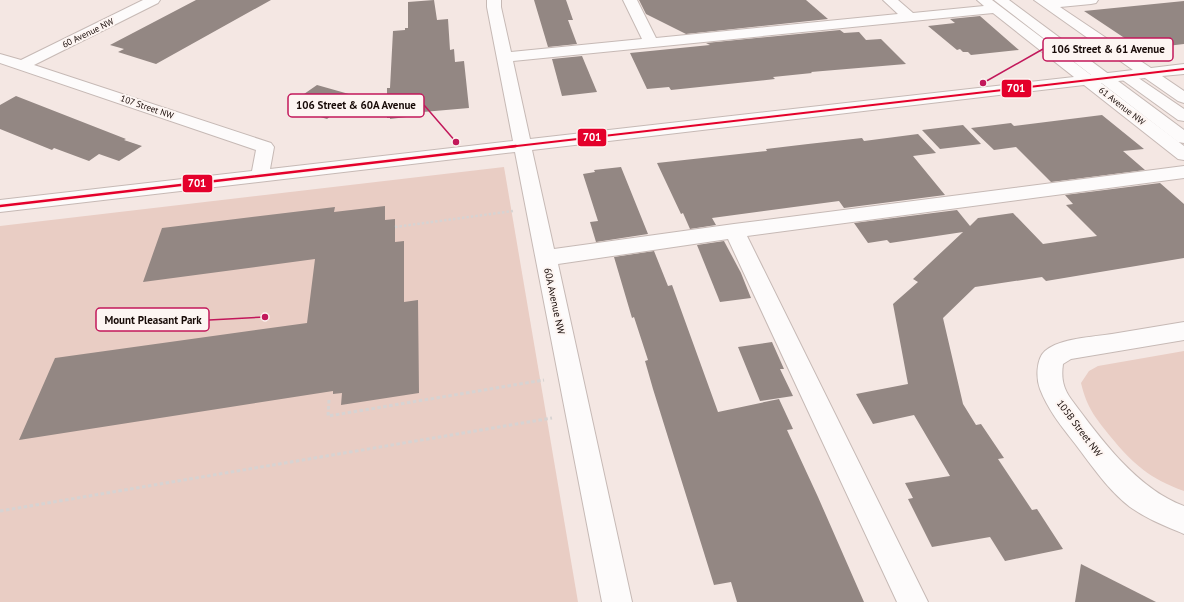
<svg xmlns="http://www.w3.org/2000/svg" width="1184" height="602" font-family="'PT Sans',sans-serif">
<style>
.green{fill:#e9cdc4}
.building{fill:#938783}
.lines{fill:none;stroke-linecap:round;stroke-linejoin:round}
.minor-casing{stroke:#c6b9b5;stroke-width:2}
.major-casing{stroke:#c6b9b5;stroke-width:2}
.path-far1{stroke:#d7d3d2;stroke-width:2.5;stroke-dasharray:2.5 2;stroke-linecap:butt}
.path{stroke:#d7d3d2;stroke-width:3;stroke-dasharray:3.5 2.5;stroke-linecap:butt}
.minor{fill:#fdfbfb;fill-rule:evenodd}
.major{fill:#fdfbfb;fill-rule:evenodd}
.bus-1-far1-casing{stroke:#fdf5f2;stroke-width:4}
.bus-1-casing{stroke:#fdf5f2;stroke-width:5}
.bus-1-far1{stroke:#e4002b;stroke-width:2}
.bus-1{stroke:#e4002b;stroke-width:2.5}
.labels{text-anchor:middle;stroke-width:4;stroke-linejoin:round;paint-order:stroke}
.far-street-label{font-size:9px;fill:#170a07;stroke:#fdf5f2}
.street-label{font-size:10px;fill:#170a07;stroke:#fdf5f2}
.leader{fill:none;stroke:#c2185b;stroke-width:1.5}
.callout-dot{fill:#c2185b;stroke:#fdf5f2;stroke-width:1.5}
.callout{fill:#fdf5f2;stroke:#c2185b;stroke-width:1.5}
.callout-label{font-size:11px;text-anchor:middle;font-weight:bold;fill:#170a07}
.line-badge{stroke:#fdf5f2;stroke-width:1.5}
.badge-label{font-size:11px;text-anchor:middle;font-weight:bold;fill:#fff}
</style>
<rect width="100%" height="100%" fill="#f4e7e3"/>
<!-- green -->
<g class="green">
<path d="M504 167 578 602H0V226Z"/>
<path d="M1184 351V491C1150 479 1133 464 1110 436 1095 417 1087 408 1081 383L1089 371 1098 366Z"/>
</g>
<!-- building -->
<g class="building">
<path d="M196 0H271L156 64 118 52 124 49 110 45Z"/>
<path d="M434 0 437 20 448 19 450 50 454 49 455 62 464 61 469 108 423 112V115L390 119V118H387V88H390L393 31 405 30V28H408V2Z"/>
<path d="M534 0H566L573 20H568L577 44 548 47Z"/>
<path d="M639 0H806L828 19 686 34 646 14Z"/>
<path d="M1184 1V44L1141 49 1084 11Z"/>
<path d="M980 16 1019 50 971 55 968 52H963L960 49 957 50 928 26 955 23 950 19Z"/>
<path d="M840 30 844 33 859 32 866 40 881 39 906 64 811 72 812 73 773 77 775 79 671 90 669 87 647 89 630 53 710 45 706 43Z"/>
<path d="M582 56 597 92 562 96 552 59Z"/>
<path d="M317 85 356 96 327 119 301 111 306 108 291 103Z"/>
<path d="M16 96 126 139 124 140 142 146 119 161 99 154 89 161 54 148 52 150 0 129V105Z"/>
<path d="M1102 115 1144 149 1123 151 1145 170 1051 182 1016 147 994 150 971 128 1011 123 1014 126Z"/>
<path d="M963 125 981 144 940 149 922 130Z"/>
<path d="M918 134 936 153 913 156 945 195 844 208 839 201 712 218 716 225 690 229 683 213 681 214 657 163 767 151 766 149 808 144 862 138 864 141Z"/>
<path d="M621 167 648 234 596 242 590 222 598 221 583 174 595 172 594 170Z"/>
<path d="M1160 183 1184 204V258L1046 281 1042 277 975 287 943 318 963 404 976 425 981 424 1004 458 998 459 1032 510 1037 509 1063 549 1005 561 990 537 932 547 908 499 913 498 905 483 950 476 914 415 873 424 856 394 908 384 893 304 918 282 913 279 963 232 890 243 887 240 868 243 854 223 957 210 970 226 978 218 1013 213 1043 244 1097 236 1066 205 1073 204 1065 195Z"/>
<path d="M385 206V220L395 219V242L404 241V302L418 300 419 393 341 405 342 393 333 394V391L19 440 55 358 307 323 315 259 143 282 162 228 335 207 334 212Z"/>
<path d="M724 241 741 273 751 298 720 302 697 245Z"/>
<path d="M654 251 668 286 672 285 718 412 779 399 793 429 787 430 818 497 864 602H737L731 582 714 585 653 389 645 361 648 360 634 317 632 318 614 257Z"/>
<path d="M772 342 784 369H780L793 396 760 401 738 347Z"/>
<path d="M1081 564 1156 602H1075Z"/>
</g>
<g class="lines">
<!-- minor casing -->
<g class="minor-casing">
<g id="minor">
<path d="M143 0H160L158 3 34 65 271 143 274 147 270 169 513 141 487 7V0H501V7L511 52 642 39 623 0H637L656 38 898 14 883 0H898L913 13 984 6 977 0H992L1091 75 1133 70 1034 0H1098L1096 3 1091 4 1060 7 1151 68 1184 64V74L1162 76 1184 91V103L1178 101 1145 78 1101 83 1184 146V160L1178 159 1084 85 532 150 554 249 734 224 1184 166V178L747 236 928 602H897L728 239 558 264 632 602H602L515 152 0 212V200L252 171 256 150 0 63V54L21 60ZM993 13 1074 77 530 139 513 61Z"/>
<path d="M1184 322V340L1071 359 1063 364C1061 378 1063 388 1071 399 1100 438 1137 489 1184 506V534C1165 526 1147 519 1130 507 1108 490 1092 466 1076 445 1062 427 1048 410 1040 389 1036 379 1036 359 1045 351 1060 338 1093 337 1112 334 1136 330 1160 326 1184 322Z"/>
</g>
</g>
<!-- major casing -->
<g class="major-casing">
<g id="major">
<path d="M994 0H1009L1184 130V143L1178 142Z"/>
<path d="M1129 73 1134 75 1184 109V121L1178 120 1124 81 1121 78 1124 75Z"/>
</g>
</g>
<!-- path-far1 -->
<path class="path-far1" d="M395 227 513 211"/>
<!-- path -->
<g class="path">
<path d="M329 400 328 416 544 380"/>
<path d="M0 511 552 418"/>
</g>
<!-- minor -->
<use href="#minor" class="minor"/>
<!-- major -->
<use href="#major" class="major"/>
<!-- bus-1-far1 casing -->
<g class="bus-1-far1-casing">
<path id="bus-1-far1" d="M508 147 1184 69"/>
</g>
<!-- bus-1 casing -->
<g class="bus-1-casing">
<path id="bus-1" d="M0 206 516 146"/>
</g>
<!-- bus-1-far1 -->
<use href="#bus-1-far1" class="bus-1-far1"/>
<!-- bus-1 -->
<use href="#bus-1" class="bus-1"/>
</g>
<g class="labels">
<!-- far-street labels -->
<g class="far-street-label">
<text transform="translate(88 33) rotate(-26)" y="3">60 Avenue NW</text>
<text transform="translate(1122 106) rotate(38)" y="3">61 Avenue NW</text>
<text transform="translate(147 107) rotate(19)" y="3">107 Street NW</text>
</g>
<!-- street labels -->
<g class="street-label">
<text transform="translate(555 301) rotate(78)" y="4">60A Avenue NW</text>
<text transform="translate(1080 428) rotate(53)" y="4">105B Street NW</text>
</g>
</g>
<!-- callouts -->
<path class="leader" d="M983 83L1043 49M456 142L424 105M265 317L209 320"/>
<g class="callout-dot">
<circle cx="983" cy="83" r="4"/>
<circle cx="456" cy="142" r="4"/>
<circle cx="265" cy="317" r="4"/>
</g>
<g class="callout">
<rect x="1043" y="38" width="130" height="23" rx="4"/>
<rect x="288" y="94" width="136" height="23" rx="4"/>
<rect x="96" y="308" width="113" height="23" rx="4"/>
</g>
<g class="callout-label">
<text x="1108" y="53">106 Street &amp; 61 Avenue</text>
<text x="356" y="109">106 Street &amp; 60A Avenue</text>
<text x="153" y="324">Mount Pleasant Park</text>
</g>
<g class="line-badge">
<rect x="1001" y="79" width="31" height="19" rx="4" fill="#e4002b"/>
<rect x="577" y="128" width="30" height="19" rx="4" fill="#e4002b"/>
<rect x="182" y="174" width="31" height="19" rx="4" fill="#e4002b"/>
</g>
<g class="badge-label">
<text x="1016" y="92">701</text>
<text x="592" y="141">701</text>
<text x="197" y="187">701</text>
</g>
</svg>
